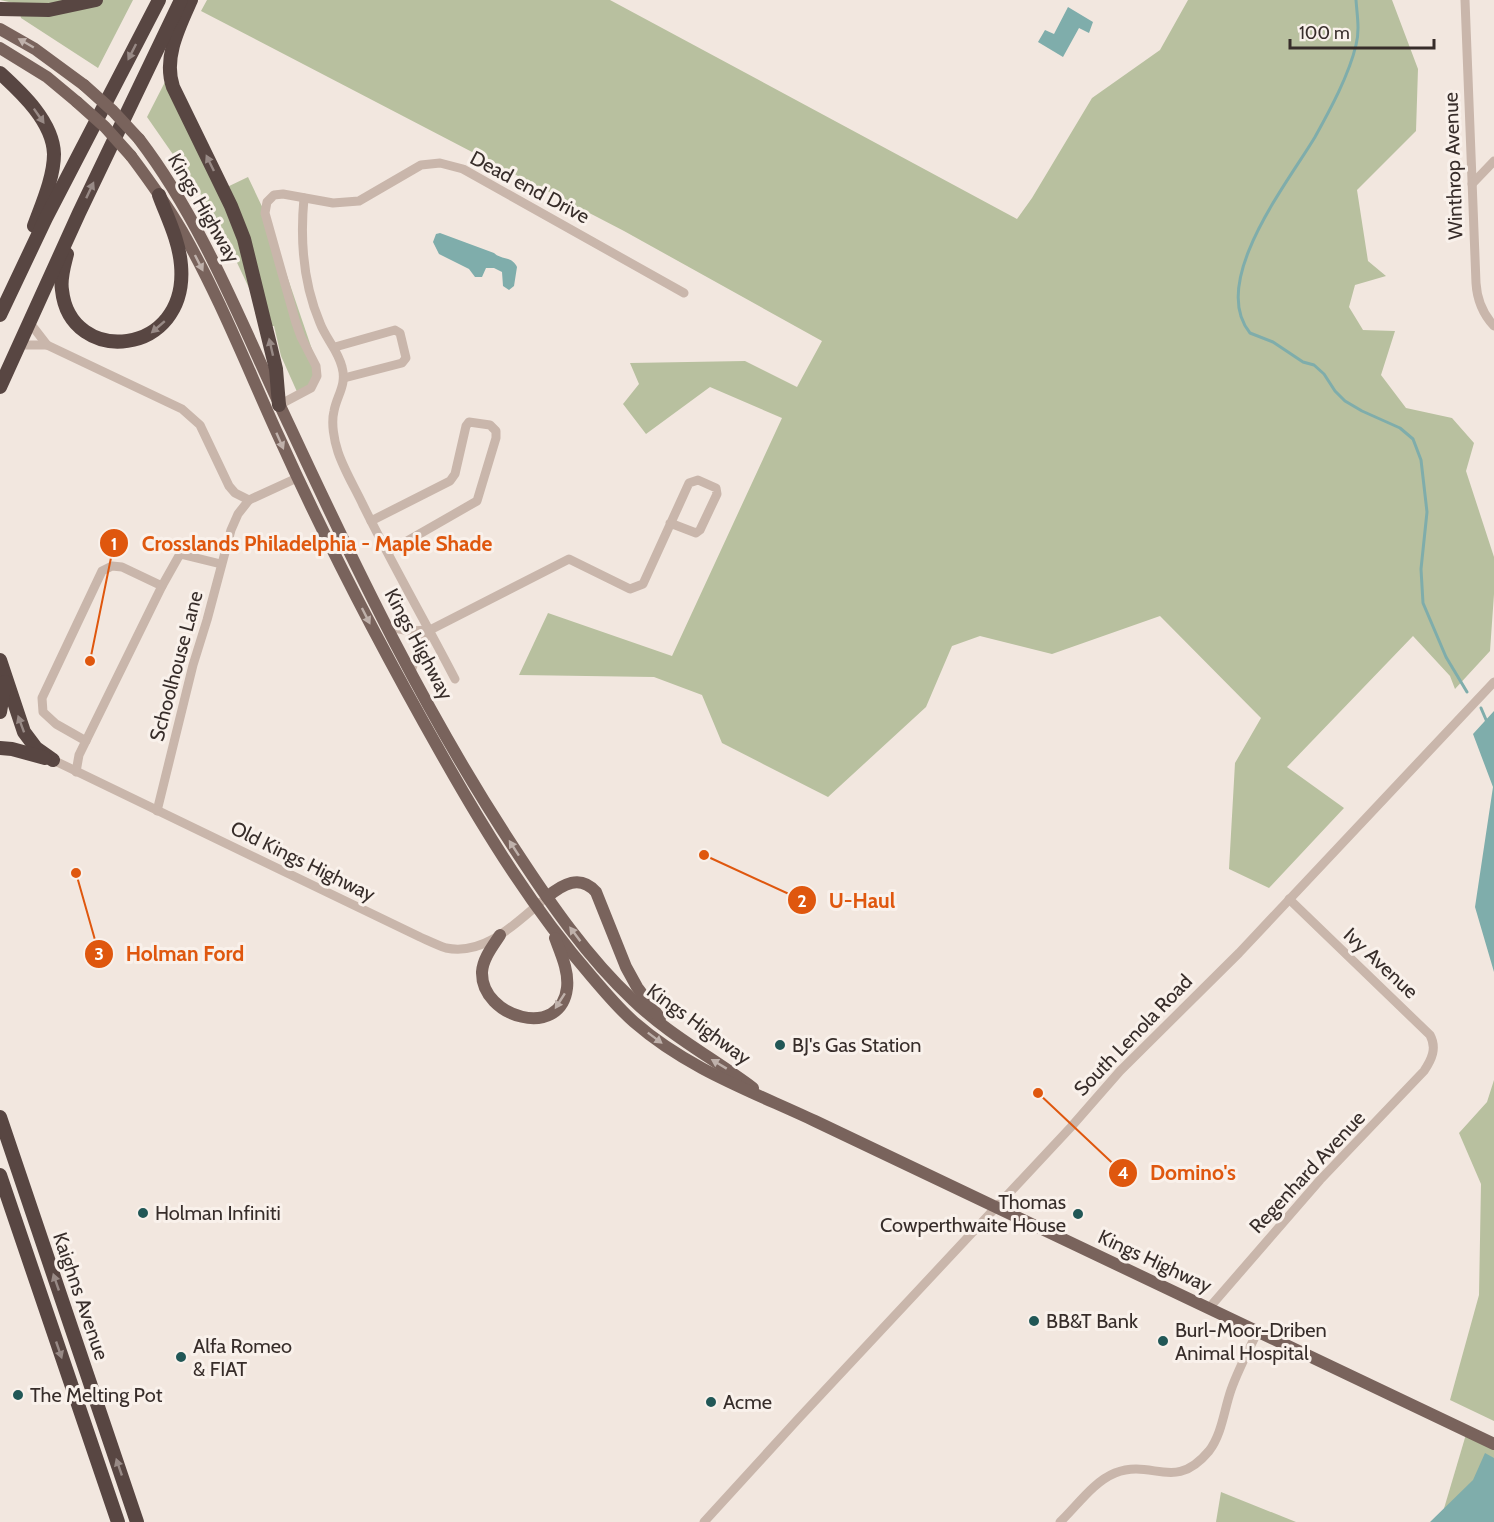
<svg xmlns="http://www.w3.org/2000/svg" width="1494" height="1522" font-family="Cabin,sans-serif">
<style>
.green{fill:#b8c09f}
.water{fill:#7fadab}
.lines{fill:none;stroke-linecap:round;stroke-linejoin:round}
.stream{stroke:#7fadab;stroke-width:3}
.minor{stroke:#c9b6ab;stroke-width:9}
.major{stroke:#79635c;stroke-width:12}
.highway{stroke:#584642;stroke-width:14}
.major-bridge{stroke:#79635c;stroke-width:12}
.oneway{fill:#bfb1ab}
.oneway2{fill:#988a86}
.poi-dot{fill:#215756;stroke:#f9f1eb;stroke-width:2}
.labels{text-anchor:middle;stroke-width:6;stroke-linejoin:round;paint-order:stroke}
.street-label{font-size:20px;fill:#372d2a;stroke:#f9f1eb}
.poi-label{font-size:20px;fill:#372d2a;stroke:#f9f1eb;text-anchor:start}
.leader{fill:none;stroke:#df570e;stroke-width:2}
.callout-dot{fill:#df570e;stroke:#f9f1eb;stroke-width:2}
.mark-label{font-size:18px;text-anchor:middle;font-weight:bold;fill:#fff}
.callout-label{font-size:21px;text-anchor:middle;font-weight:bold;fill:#df570e;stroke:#f9f1eb;stroke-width:6;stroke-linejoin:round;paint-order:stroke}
</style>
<rect width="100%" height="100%" fill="#f2e7df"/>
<!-- green -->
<g class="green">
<path d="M0 0H133L98 68 21 18 18 4Z"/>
<path d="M207 0H610L1017 219 1032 198 1092 98 1160 50 1188 0H1392L1418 69 1416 131 1357 190 1368 261 1386 276 1355 285 1349 307 1363 330 1395 331 1381 375 1406 408 1452 418 1474 443 1466 471 1494 557V594L1490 651 1455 689 1450 676 1413 636 1287 767 1344 808 1269 888 1229 869 1235 763 1261 718 1160 616 1052 654 980 636 952 646 926 707 828 797 722 743 702 695 654 677 519 675 548 613 672 656 782 418 710 387 646 434 623 404 639 384 630 363 745 361 797 387 822 341 624 231 201 11Z"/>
<path d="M166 80 223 189 248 177 267 217 318 367 309 389 298 394 281 356 274 326H267L213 212 147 117Z"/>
<path d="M1494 1080V1421L1450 1400 1479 1295 1481 1184 1459 1133 1487 1102Z"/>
<path d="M1467 1431 1494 1445V1522H1440Z"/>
<path d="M1221 1492 1296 1522H1216Z"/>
</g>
<!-- water -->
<g class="water">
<path d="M1068 7 1093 22 1089 33 1079 28 1063 57 1038 42 1045 30 1054 34Z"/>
<path d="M440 233 494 253C501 260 512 256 517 267L514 286 509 290 503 286 502 272 494 268H486L482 277H475L469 269 439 254 433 242 436 234Z"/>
<path d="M1494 711V972L1475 907 1493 787 1473 734Z"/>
<path d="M1485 1453 1494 1458V1522H1430L1473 1480Z"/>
</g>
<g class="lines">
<!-- stream -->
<g class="stream">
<path d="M1356 0C1357 15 1360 30 1356 45 1349 75 1330 110 1315 137 1289 181 1208 282 1250 333L1273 342 1303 362 1314 365 1324 374 1335 391 1345 401 1362 411 1400 428 1413 439 1421 460 1427 512 1421 569 1423 603 1446 657 1467 692"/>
<path d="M1481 708 1487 722"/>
</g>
<!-- minor -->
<g class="minor">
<path d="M1465 0 1476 283C1477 300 1482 313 1494 326"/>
<path d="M1472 184 1494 161"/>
<path d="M304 198C300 240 303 283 320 323 326 339 338 350 342 367 347 385 337 395 334 411 331 423 334 440 338 452 344 470 355 488 363 505 392 564 425 621 455 679"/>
<path d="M30 323 47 345"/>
<path d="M20 345H47L182 409 200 425 229 486 235 493 249 500 297 478"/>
<path d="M335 347 395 330 400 333 406 358 402 363 344 378"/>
<path d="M279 405 311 388 317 376 316 366 301 337 296 323 265 213 267 202 274 195 283 194 333 203 359 201 421 165 440 163 463 169 684 293"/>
<path d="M371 521 450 481 455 474 466 426 469 422 490 425 496 431V438L477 501 388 552"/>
<path d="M388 627 410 631 430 630 569 559 630 589 643 584 689 483 698 480 716 488 717 494 700 530 696 533 670 523"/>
<path d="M411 672 418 649 430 630"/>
<path d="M86 741 56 724 43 712 42 698 102 571 112 566 122 567 162 586"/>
<path d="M53 760 420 937C429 941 437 945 446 948 484 956 515 924 541 902"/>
<path d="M76 772 79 755 162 586 180 554 221 564"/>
<path d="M157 811 193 665 207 620 231 530 238 514 249 500"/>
<path d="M1209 1308 1320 1180 1424 1071C1432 1059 1437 1048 1430 1035L1289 899"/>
<path d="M704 1522 799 1418 1071 1127 1120 1071 1239 953 1494 682"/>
<path d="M1060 1522C1077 1506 1093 1482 1115 1473 1153 1458 1174 1493 1209 1451 1222 1434 1224 1410 1231 1390 1238 1370 1248 1351 1258 1331"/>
</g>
<!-- major -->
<g class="major">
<path d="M0 29 35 49 84 85"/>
<path d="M0 48 47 77 77 102"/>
<path d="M139 139C206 227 244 331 291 429 358 573 428 718 516 851 550 903 587 957 633 1000 669 1035 713 1058 753 1088"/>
<path d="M131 156C149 180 167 205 182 231 219 296 247 367 278 435 327 544 383 651 442 755 486 833 533 909 592 977 605 992 618 1008 634 1022 688 1069 751 1091 815 1121L1494 1444"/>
<path d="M547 897C563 884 580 874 596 892L626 967 637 987 660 1018"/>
<path d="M500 935C493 946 483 958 482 972 481 1018 561 1040 567 988 569 971 561 954 555 938"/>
</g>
<!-- highway -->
<g class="highway">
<path d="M191 0C179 27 163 58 173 87L231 206 244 239 276 369 279 405"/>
<path d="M0 9 49 10 96 0"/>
<path d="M0 73C22 93 53 122 54 154 54 177 42 204 34 226"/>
<path d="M67 254C64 266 60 278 62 290 70 367 189 357 181 265 179 240 167 217 159 195"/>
<path d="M0 315 46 218 159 0"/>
<path d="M0 387 79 213 181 0"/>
<path d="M0 660 24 732 36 748 53 760"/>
<path d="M0 712 5 682"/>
<path d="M0 748 12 749 45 758"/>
<path d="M0 1117 137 1522"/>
<path d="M0 1175 118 1522"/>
</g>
<!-- major-bridge -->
<g class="major-bridge">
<path d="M84 85 113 111 139 139"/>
<path d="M77 102 105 127 131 156"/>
</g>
</g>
<!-- one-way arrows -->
<defs><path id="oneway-solid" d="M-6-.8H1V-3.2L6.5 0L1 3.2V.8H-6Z" transform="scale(1.5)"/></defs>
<g class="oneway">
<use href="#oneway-solid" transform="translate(26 43) rotate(-150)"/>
<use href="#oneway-solid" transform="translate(199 263) rotate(63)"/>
<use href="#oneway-solid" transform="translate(280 441) rotate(66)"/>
<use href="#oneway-solid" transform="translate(366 616) rotate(63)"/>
<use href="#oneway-solid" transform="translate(514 848) rotate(-123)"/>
<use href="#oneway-solid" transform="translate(575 934) rotate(-127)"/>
<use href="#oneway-solid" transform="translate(560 1001) rotate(123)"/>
<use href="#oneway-solid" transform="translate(655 1038) rotate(37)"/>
<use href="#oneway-solid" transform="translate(719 1064) rotate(-149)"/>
</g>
<g class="oneway2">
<use href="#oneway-solid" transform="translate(132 52) rotate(117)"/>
<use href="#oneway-solid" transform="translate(39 116) rotate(55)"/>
<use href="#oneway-solid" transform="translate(210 163) rotate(-116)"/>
<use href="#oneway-solid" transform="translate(90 190) rotate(-65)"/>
<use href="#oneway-solid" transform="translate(158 327) rotate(139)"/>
<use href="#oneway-solid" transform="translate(271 347) rotate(-103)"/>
<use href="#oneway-solid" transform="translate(21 724) rotate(-110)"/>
<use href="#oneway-solid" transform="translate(56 1282) rotate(-109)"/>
<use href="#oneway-solid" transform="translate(59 1350) rotate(71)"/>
<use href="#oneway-solid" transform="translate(119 1467) rotate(-109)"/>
</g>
<!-- markers -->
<g class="poi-dot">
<circle cx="780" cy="1045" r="6"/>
<circle cx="143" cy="1213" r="6"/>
<circle cx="1078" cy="1214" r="6"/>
<circle cx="1034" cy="1321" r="6"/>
<circle cx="1163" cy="1341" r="6"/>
<circle cx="181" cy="1357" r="6"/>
<circle cx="18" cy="1395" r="6"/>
<circle cx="711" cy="1402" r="6"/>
</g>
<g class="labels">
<!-- street labels -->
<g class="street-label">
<text transform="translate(1453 166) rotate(-92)" y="7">Winthrop Avenue</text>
<text transform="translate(530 187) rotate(28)" y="7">Dead end Drive</text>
<text transform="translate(204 208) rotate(60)" y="7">Kings Highway</text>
<text transform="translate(419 644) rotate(62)" y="7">Kings Highway</text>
<text transform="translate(176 666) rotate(-75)" y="7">Schoolhouse Lane</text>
<text transform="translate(303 861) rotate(26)" y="7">Old Kings Highway</text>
<text transform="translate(1381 963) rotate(43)" y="7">Ivy Avenue</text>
<text transform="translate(699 1024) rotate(36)" y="7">Kings Highway</text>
<text transform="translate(1133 1035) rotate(-46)" y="7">South Lenola Road</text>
<text transform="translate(1307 1172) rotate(-47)" y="7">Regenhard Avenue</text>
<text transform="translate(1155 1261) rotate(25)" y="7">Kings Highway</text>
<text transform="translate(81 1296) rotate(71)" y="7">Kaighns Avenue</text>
</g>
<!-- poi labels -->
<g class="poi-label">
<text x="792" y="1052">BJ's Gas Station</text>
<text x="1066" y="1209" text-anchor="end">Thomas<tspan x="1066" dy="23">Cowperthwaite House</tspan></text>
<text x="155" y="1220">Holman Infiniti</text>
<text x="1046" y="1328">BB&amp;T Bank</text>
<text x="1175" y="1337">Burl-Moor-Driben<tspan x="1175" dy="23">Animal Hospital</tspan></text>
<text x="193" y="1353">Alfa Romeo<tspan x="193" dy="23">&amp; FIAT</tspan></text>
<text x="30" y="1402">The Melting Pot</text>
<text x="723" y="1409">Acme</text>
</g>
</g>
<!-- callouts -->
<path class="leader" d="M90 661L114 543M704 855L802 900M76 873L99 954M1038 1093L1123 1173"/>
<g class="callout-dot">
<circle cx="90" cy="661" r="6"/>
<circle cx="704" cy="855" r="6"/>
<circle cx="76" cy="873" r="6"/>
<circle cx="1038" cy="1093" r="6"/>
<circle cx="114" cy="543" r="15"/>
<circle cx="802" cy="900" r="15"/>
<circle cx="99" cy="954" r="15"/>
<circle cx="1123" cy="1173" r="15"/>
</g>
<g class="mark-label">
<text x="114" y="550">1</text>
<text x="802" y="907">2</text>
<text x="99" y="960">3</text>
<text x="1123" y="1179">4</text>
</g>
<g class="callout-label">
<text x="317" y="551">Crosslands Philadelphia - Maple Shade</text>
<text x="862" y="908">U-Haul</text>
<text x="185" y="961">Holman Ford</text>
<text x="1193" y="1180">Domino's</text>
</g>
<!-- scale -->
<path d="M1290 39v9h144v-9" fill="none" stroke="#372d2a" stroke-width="3"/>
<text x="1299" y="39" font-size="18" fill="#372d2a" stroke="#f9f1eb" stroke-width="4.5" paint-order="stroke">100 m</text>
</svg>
